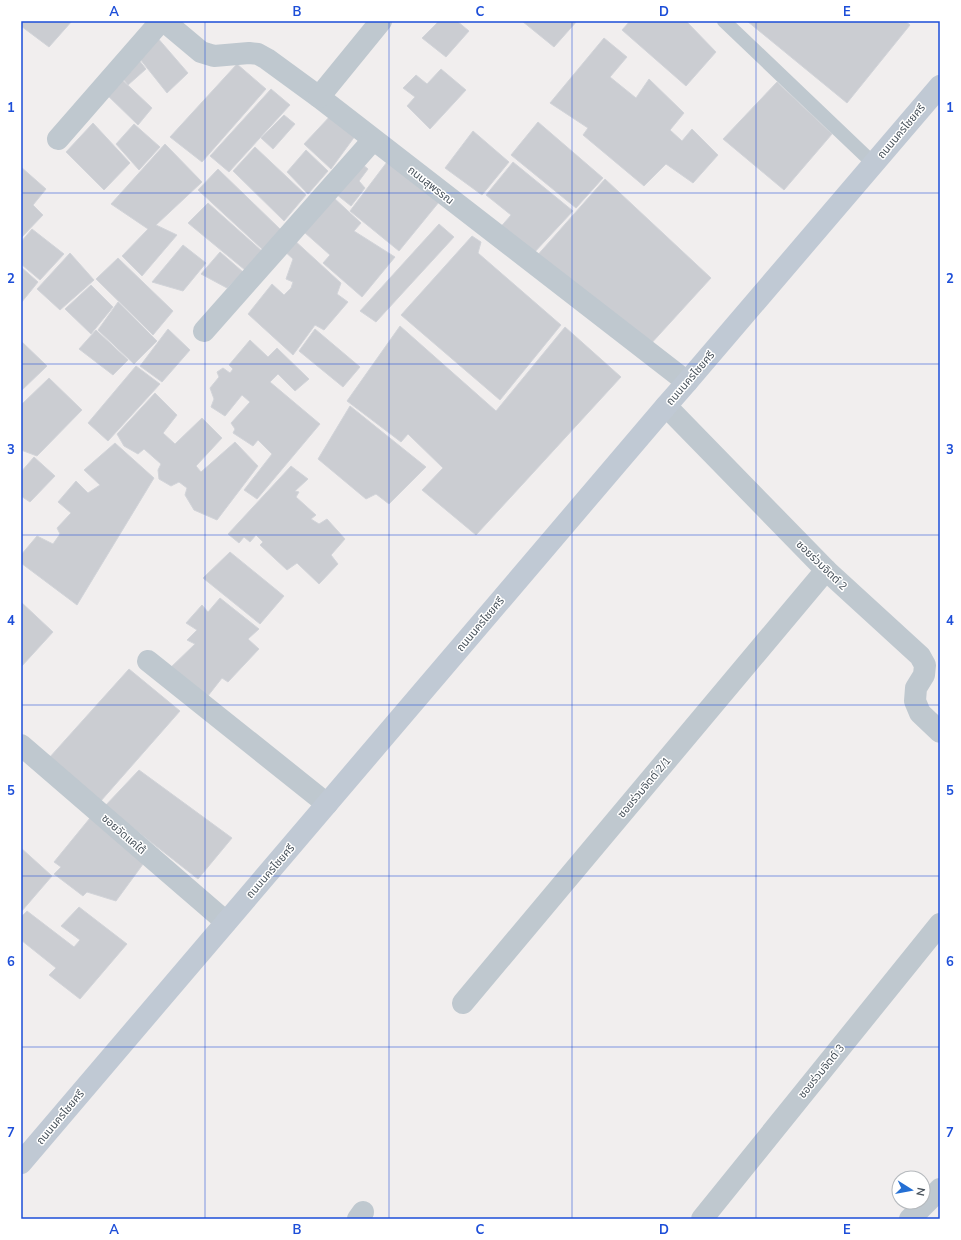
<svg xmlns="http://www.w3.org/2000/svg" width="961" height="1240" font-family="'Nunito Sans','Noto Sans Thai',sans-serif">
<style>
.building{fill:#cbcdd2;stroke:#d2d4d9}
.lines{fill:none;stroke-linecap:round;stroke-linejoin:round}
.lane{stroke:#bfc8cf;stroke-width:14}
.street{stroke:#bfc8cf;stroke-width:22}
.secondary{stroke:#c0c9d4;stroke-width:22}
.grid{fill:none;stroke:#1d4ed8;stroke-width:1;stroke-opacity:0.55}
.labels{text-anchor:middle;stroke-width:3;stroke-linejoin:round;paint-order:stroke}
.street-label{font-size:11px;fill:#47515a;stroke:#fff}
.neatline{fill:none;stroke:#1d4ed8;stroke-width:1.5}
.grid-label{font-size:13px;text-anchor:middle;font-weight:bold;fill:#1d4ed8}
</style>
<rect width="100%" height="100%" fill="#f1eeee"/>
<!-- building -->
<g class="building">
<path d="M21 21H72L49 47 21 26Z"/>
<path d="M439 21H457L469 31 446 57 422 38Z"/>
<path d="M522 21H577L554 47Z"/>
<path d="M630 21H686L716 52 686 86 622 30Z"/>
<path d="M747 21H905L910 25 847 103Z"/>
<path d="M156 36 188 73 167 93 136 54Z"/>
<path d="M604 38 627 57 610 77 636 98 649 79 684 113 670 130 682 141 692 129 718 155 693 183 666 164 644 186 583 135 588 128 550 103Z"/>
<path d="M135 55 146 69 128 85 118 73Z"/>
<path d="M237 64 266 89 202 162 170 137Z"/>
<path d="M441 69 466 90 430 129 407 106 415 97 403 88 416 75 427 84Z"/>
<path d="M117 75 152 108 138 125 103 91Z"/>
<path d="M777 82 832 134 784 190 723 139Z"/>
<path d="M271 89 290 105 229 172 210 156Z"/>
<path d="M333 113 358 132 331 169 304 144Z"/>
<path d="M284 115 295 124 273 149 261 138Z"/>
<path d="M538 122 603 178 576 208 511 155Z"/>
<path d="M93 123 130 163 104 190 66 152Z"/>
<path d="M134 124 160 147 139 170 116 144Z"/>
<path d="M473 131 509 162 482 195 445 168Z"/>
<path d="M165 144 202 182 156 225 177 235 142 276 122 256 148 229 111 204Z"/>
<path d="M255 147 306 195 284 221 233 171Z"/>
<path d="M306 150 328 171 308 194 287 172Z"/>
<path d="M357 160 368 169 359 181 365 188 351 206 331 190Z"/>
<path d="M387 162 439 202 399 251 350 211Z"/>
<path d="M513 162 573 211 532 255 498 230 511 215 486 195Z"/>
<path d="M21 167 46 189 33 205 43 215 21 238Z"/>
<path d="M218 169 281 230 263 250 198 190Z"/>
<path d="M605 179 711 278 648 347 535 258Z"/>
<path d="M333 197 361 223 354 231 395 257 362 297 323 263 330 255 304 232Z"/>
<path d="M208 203 263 252 245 270 188 223Z"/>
<path d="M439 224 454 237 376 322 360 311Z"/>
<path d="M32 229 64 254 40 280 21 264V242Z"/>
<path d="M472 236 481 242 478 253 561 325 500 400 401 315Z"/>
<path d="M293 239 341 283 337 294 348 302 324 330 315 325 293 355 248 314 272 284 284 295 291 288 293 282 286 279 293 259 282 249Z"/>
<path d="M183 245 206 263 183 291 152 282Z"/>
<path d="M220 252 243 272 227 288 201 274Z"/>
<path d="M70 253 94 280 60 310 37 289Z"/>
<path d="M118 258 173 311 153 335 96 279Z"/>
<path d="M21 267 38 282 21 303Z"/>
<path d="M91 285 113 307 91 334 65 309Z"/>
<path d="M118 302 157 341 134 364 98 330Z"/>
<path d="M400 326 496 411 565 327 621 377 476 535 422 490 443 468 408 434 401 442 347 401Z"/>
<path d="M168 329 190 350 162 382 140 366Z"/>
<path d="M315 329 360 367 343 387 299 351Z"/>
<path d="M96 330 128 360 113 375 79 349Z"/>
<path d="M250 340 268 357 277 348 309 379 295 391 278 374 270 382 320 424 257 499 244 490 272 454 258 440 253 446 233 433 235 429 231 423 250 402 242 395 225 416 211 407 214 399 210 388 219 377 217 372 223 368 230 373 233 369 229 365Z"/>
<path d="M21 341 47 366 21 391Z"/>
<path d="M136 366 160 384 108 441 88 423Z"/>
<path d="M49 378 82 410 37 456 21 450V405Z"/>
<path d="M155 393 177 415 163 433 175 444 202 418 222 438 196 466 201 472 235 442 258 466 217 520 194 510 185 495 187 488 179 482 171 486 159 479 158 470 161 464 144 449 138 454 124 446 117 434Z"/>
<path d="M350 406 426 467 389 504 376 494 366 499 318 459Z"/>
<path d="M115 443 154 478 77 605 21 563V555L37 536 53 544 60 534 57 528 71 513 58 502 76 481 88 493 100 485 84 470Z"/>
<path d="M34 457 55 476 30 502 21 496V472Z"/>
<path d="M291 466 308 479 295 491 299 492 296 497 316 515 311 519 319 524 327 519 345 539 331 555 338 564 319 584 297 563 287 570 260 545 263 542 256 535 250 542 244 537 239 543 228 534Z"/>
<path d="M230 552 284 596 260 624 203 578Z"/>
<path d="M220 598 259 629 248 639 259 649 228 682 222 678 204 701 167 671 195 644 187 640 197 630 186 623 202 605 208 612Z"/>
<path d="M21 602 53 632 21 667Z"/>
<path d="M129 669 180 711 100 802 49 758Z"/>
<path d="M139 770 232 838 198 879 105 806Z"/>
<path d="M90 818 146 860 116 901 87 892 83 896 54 874 61 867 54 862Z"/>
<path d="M21 848 52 876 21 912Z"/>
<path d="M79 907 127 944 80 999 49 975 56 968 21 940V917L27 911 74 947 80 940 61 926Z"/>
</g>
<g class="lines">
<!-- lane -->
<path class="lane" d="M724 21 874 164"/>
<!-- street -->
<g class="street">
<path d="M164 21 201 52 214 56 249 53 258 54 267 59 319 97 687 382"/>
<path d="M319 97 381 21"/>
<path d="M58 139 161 21"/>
<path d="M204 331 373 140"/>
<path d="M666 406 826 570 920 656 925 665 924 675 916 688 915 701 920 713 940 732"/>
<path d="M148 661 327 804"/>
<path d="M21 745 226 922"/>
<path d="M463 1003 826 570"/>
<path d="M358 1219 363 1212"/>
<path d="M702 1219 940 924"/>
<path d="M910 1219 940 1189"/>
</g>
<!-- secondary -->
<path class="secondary" d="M21 1163 666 406 687 382 940 86"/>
</g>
<!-- grid -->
<path class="grid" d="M205 21V1219M389 21V1219M572 21V1219M756 21V1219M21 193H940M21 364H940M21 535H940M21 705H940M21 876H940M21 1047H940"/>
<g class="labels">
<!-- street labels -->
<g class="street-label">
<text transform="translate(901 131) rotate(-50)" y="4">ถนนนครไชยศรี</text>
<text transform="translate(431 185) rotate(38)" y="4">ถนนสุพรรณ</text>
<text transform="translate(690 378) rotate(-49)" y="4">ถนนนครไชยศรี</text>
<text transform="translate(822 565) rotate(44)" y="4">ซอยร่วมจิตต์ 2</text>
<text transform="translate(480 624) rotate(-50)" y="4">ถนนนครไชยศรี</text>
<text transform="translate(644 787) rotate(-50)" y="4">ซอยร่วมจิตต์ 2/1</text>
<text transform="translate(124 834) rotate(41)" y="4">ซอยวัดแคใต้</text>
<text transform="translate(270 871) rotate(-49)" y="4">ถนนนครไชยศรี</text>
<text transform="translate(821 1071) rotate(-51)" y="4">ซอยร่วมจิตต์ 3</text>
<text transform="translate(60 1117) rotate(-50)" y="4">ถนนนครไชยศรี</text>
</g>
</g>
<!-- border -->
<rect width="961" height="1240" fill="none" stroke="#ffffff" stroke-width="44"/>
<!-- north arrow -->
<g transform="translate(911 1190) rotate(101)"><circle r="19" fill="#ffffff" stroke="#b5b9bd"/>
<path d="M0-3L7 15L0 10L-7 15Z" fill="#246fd4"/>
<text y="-6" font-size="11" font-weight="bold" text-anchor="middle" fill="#47515a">N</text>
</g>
<rect x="22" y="22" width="917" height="1196" class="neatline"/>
<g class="grid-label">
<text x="114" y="16">A</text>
<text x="297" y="16">B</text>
<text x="480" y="16">C</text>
<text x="664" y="16">D</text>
<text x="847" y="16">E</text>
<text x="11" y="112">1</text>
<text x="950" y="112">1</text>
<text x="11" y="283">2</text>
<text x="950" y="283">2</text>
<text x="11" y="454">3</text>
<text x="950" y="454">3</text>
<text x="11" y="625">4</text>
<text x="950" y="625">4</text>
<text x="11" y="795">5</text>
<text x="950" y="795">5</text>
<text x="11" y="966">6</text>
<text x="950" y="966">6</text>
<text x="11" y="1137">7</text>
<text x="950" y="1137">7</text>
<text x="114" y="1234">A</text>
<text x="297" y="1234">B</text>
<text x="480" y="1234">C</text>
<text x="664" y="1234">D</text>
<text x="847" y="1234">E</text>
</g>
</svg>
